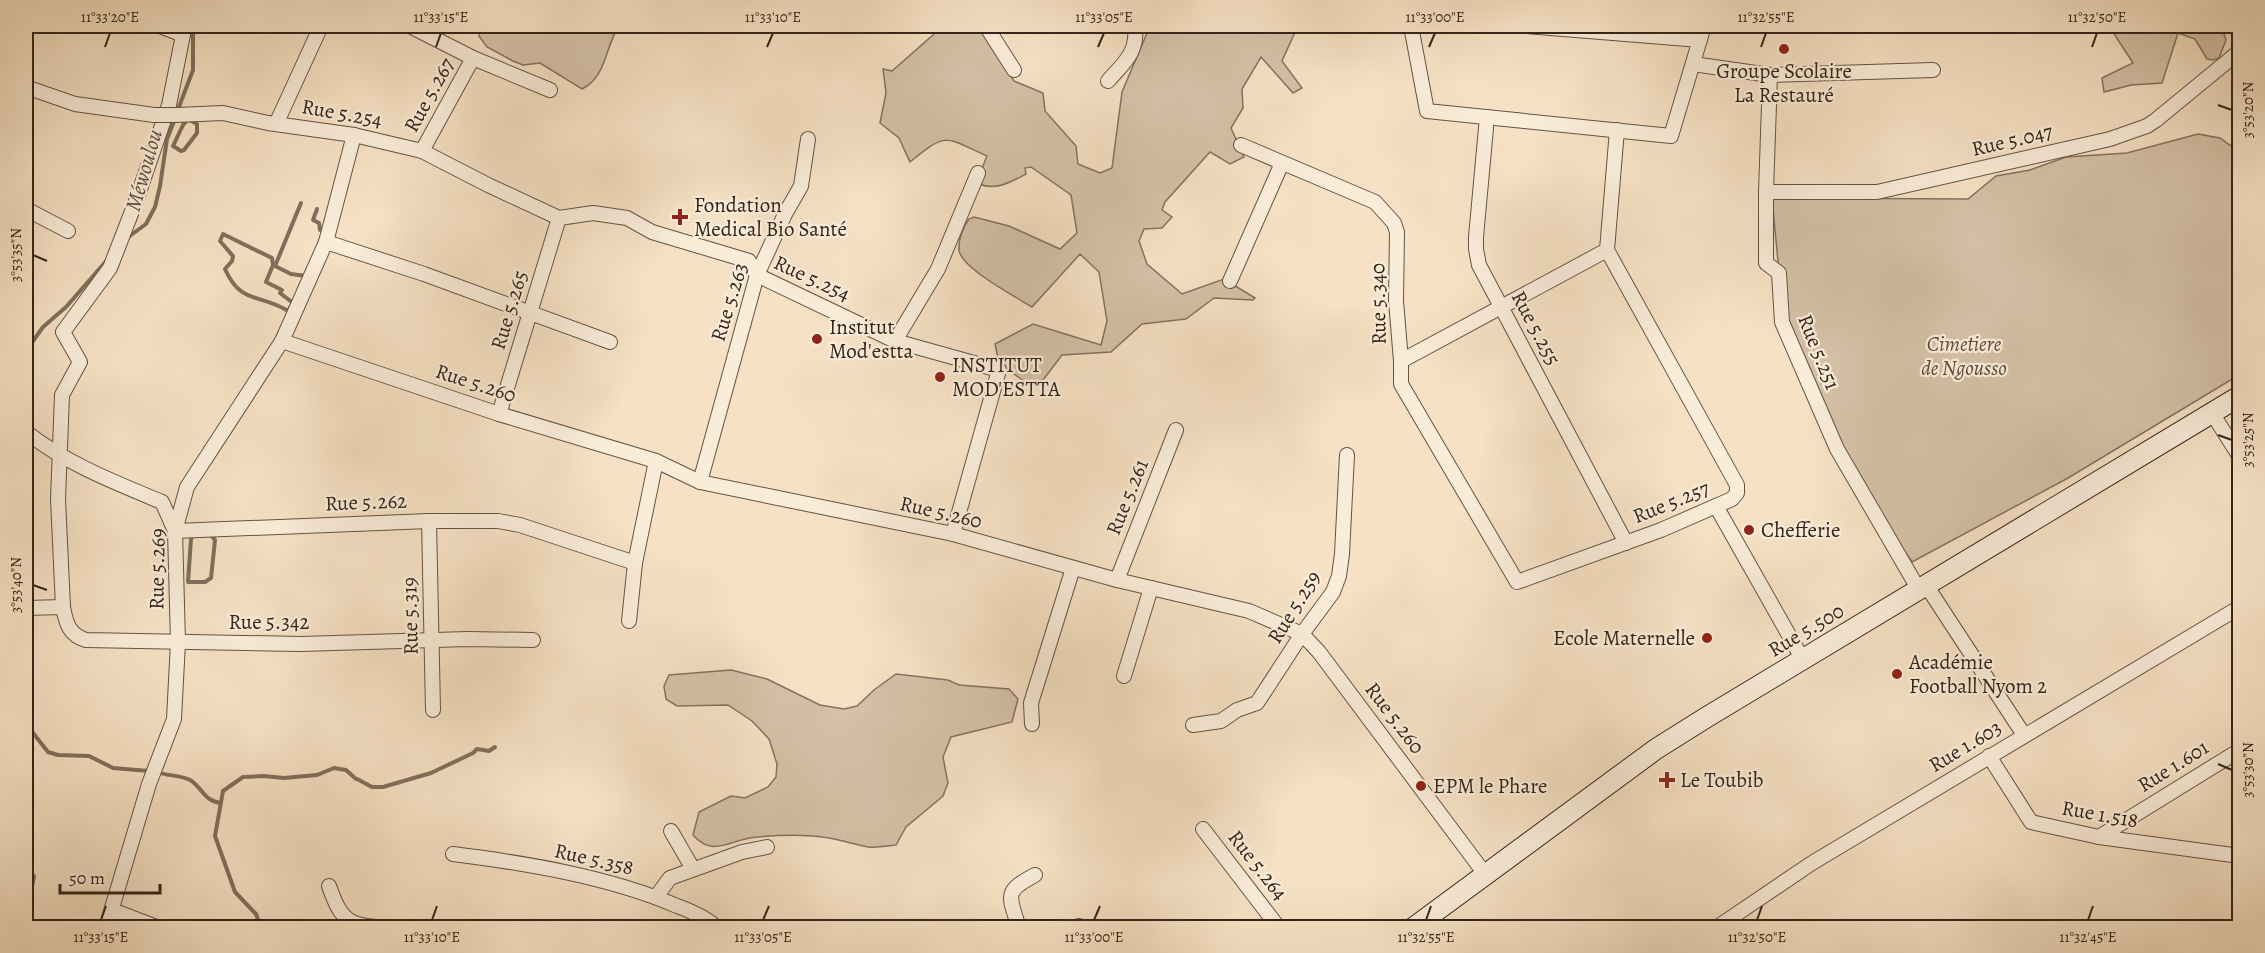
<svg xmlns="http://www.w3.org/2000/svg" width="2265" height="953" font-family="Alegreya,serif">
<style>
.green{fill:#d5c1a7;stroke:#847260;stroke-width:1.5}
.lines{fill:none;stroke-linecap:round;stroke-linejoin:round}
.stream{stroke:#816f5c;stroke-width:4}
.street-casing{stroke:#645343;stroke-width:16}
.secondary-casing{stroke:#342418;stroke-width:22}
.street{stroke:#f9ecd9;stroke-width:14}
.secondary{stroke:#f9ecd9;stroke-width:20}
.street-bridge-casing{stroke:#645343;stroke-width:16;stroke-linecap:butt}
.street-bridge{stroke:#f9ecd9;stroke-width:14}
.ticks{fill:none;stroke:#342418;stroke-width:2}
.poi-dot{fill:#8f2418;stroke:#f9ecd9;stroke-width:2}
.labels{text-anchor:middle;stroke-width:4.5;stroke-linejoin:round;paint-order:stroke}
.poi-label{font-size:21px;fill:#342418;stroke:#f9ecd9;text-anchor:start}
.street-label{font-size:21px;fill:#342418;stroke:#f9ecd9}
.park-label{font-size:21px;font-style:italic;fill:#5c4b3c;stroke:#f9ecd9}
.water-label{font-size:22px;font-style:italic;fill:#615040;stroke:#f9ecd9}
.neatline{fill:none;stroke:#342418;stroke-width:2}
.ticks-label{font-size:15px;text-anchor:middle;fill:#342418}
</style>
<rect width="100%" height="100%" fill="#f6e1c4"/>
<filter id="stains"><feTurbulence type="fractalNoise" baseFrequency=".00333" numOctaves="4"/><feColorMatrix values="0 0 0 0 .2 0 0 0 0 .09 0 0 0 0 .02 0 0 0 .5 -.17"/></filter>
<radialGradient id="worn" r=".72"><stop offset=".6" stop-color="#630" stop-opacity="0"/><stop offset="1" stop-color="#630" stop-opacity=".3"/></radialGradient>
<!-- green -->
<g class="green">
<path d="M481 26H619C605 46 607 77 582 89L540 63 523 65 513 61 487 47 479 36Z"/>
<path d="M936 26H978L1014 81 1043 93 1045 111 1076 146 1078 164 1100 173 1112 168 1122 92 1150 26H1289L1296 30 1282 61 1302 88 1293 93 1261 57 1242 89 1243 108 1231 128 1244 157 1230 164 1210 152 1165 202 1162 210 1172 217 1162 228 1144 229 1139 241 1147 264 1182 294 1224 279 1255 298 1253 300 1214 298 1186 319 1142 324 1111 352 1062 355 1043 380 1025 382 999 363 995 344 1033 324 1101 345 1107 321 1099 272 1080 254 1032 307C1016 297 961 268 959 250 958 240 963 227 969 219L974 217 1009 226 1060 249 1077 233 1071 195 1031 167 1025 168 1026 174C1011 182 996 191 979 184L978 178 987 156C944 137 948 131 910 162L899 138 880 123 886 93 883 69 892 71 934 34Z"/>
<path d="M2109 26H2221L2226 40 2219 58 2213 60 2207 59 2195 39 2178 33 2162 83 2131 85 2104 92 2102 78 2133 63Z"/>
<path d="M2198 134 2220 138 2239 152V375L2068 478 1912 562 1837 457 1784 325 1772 198 1968 199 1996 176 2030 170 2066 157 2127 153Z"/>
<path d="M731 670 767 679 820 705 844 709 857 706 874 690 896 674 948 680 959 685 1009 689 1018 699 1012 722 951 737 943 757 948 783 943 796 906 827 896 845C887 846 877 848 868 847 853 844 838 839 822 837 801 834 779 835 757 837 732 838 714 859 693 835L699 812 731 796 745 798 768 787 776 777 777 764 769 739 752 721 728 705 677 706 666 699 664 686 669 675Z"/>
</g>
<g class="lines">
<!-- stream -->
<g class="stream">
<path d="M177 112 193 70V26"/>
<path d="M188 119 197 124V133L184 150 181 151 173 146 183 125Z"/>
<path d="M301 203 275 266 291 274 306 276"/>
<path d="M317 209 313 220 319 223 320 230"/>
<path d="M223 234 272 258 273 265 266 282 282 290 280 293 293 303 288 311C259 293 241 305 225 269L232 261 233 256 220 241Z"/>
<path d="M127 238 146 224 155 207 160 186 167 139 175 119"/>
<path d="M26 351 43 327 66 307 108 259"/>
<path d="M211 535 215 540 211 578 205 582H188L191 539 193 536Z"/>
<path d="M26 724 48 752 58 755 89 756 113 768 149 771"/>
<path d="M157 772C167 776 181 775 190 780 202 787 204 801 220 803"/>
<path d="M357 779 372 787H383L431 773 473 753 477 749 489 751 495 747"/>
<path d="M26 875 34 876 26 918"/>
<path d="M255 913 235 892 215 836 223 791 243 777 264 776 284 778 317 775 334 768 346 770 356 779"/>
<path d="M256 914 261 928"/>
</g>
<!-- street casing -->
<g class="street-casing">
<g id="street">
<path d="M410 26 473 58 422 151"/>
<path d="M986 26 1014 70"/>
<path d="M1411 26 1427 111 1671 136 1704 26"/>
<path d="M1526 26 1700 40"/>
<path d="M473 58 550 90"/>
<path d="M1693 64 1770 75 1933 70"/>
<path d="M1770 75 1766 192V263L1779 273 1782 322 1837 449 1919 590"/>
<path d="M1108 81C1125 62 1138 52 1135 26"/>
<path d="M26 87 75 104 154 115"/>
<path d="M176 115 223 113 268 123 354 135 422 151 488 185 559 218 593 213 627 218 652 232 749 261 757 275 895 341 999 370 953 534"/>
<path d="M1487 117 1476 237V249L1479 265 1626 543"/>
<path d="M277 122 321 26"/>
<path d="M1241 145 1375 202 1394 223 1397 232 1396 301 1401 361 1607 250"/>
<path d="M1766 192H1877L2110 139 2147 126 2156 120 2240 51"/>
<path d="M26 209 68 231"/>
<path d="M326 242 424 274 610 342"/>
<path d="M1230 281 1282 163"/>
<path d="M282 341 499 414 656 461 700 482 953 534 1117 580 1249 611 1302 634 1319 652 1485 874"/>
<path d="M895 341 938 269 978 173"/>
<path d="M1401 361V384L1517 582 1661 530 1732 499 1737 493V485L1607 250 1617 130"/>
<path d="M2212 413 2240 457"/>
<path d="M499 414 559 218"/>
<path d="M26 432C67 464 114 482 162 502L175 531 429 521H498L520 525 635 563 656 461"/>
<path d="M700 482 757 275 785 214 801 186 808 139"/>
<path d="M1716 506 1803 660"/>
<path d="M429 521 433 710"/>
<path d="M1117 580 1176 430"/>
<path d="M1926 585 2024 735"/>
<path d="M63 607 58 499 62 395 80 362 63 332 110 268 136 201 169 105 183 35 160 26"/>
<path d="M26 608 63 607C66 623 69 635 86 640L301 644 468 639 533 640"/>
<path d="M629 621 635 563"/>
<path d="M1124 676 1151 588"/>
<path d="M1032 724 1031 703 1073 568"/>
<path d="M1193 725 1221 721 1237 710 1257 703 1302 634 1333 592 1339 576 1342 554 1347 455"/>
<path d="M1989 756 2031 822 2099 837 2240 856"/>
<path d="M1203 829 1279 928"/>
<path d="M671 831 693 869"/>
<path d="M2099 837 2240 750"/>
<path d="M453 854C525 863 610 877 677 906 691 911 706 917 717 928"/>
<path d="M329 886C342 923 349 925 387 928"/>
<path d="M656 897 670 878 742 852 767 847"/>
<path d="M112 910 159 928"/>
<path d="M106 928 149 784 174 719 178 642 175 531 187 487 282 341 326 242 354 135"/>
<path d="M1019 928C1009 895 1003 892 1035 875"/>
<path d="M1079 928V926"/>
<path d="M1716 928 1812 863 2240 607"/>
</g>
</g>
<!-- secondary casing -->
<g class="secondary-casing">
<path id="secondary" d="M1413 928 1656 749 1707 717 2240 396"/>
</g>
<!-- street -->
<use href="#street" class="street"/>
<!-- secondary -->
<use href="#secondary" class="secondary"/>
<!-- street-bridge casing -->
<g class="street-bridge-casing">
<path id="street-bridge" d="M154 115H176"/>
</g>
<!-- street-bridge -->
<use href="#street-bridge" class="street-bridge"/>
</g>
<!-- ticks -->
<path class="ticks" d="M105 47 110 33M436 47 441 33M767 47 773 33M1098 47 1104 33M1429 47 1435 33M1761 47 1766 33M2092 47 2097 33M2218 105 2232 110M33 255 47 261M2218 435 2232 440M33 585 47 590M2218 764 2232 770M101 920 106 906M432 920 437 906M763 920 769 906M1094 920 1100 906M1426 920 1431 906M1757 920 1762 906M2088 920 2093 906"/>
<!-- markers -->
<g class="poi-dot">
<circle cx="1784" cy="49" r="6"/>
<path d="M677 208h6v6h6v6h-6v6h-6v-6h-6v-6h6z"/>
<circle cx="817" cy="339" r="6"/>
<circle cx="940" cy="377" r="6"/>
<circle cx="1749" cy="530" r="6"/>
<circle cx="1707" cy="638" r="6"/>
<circle cx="1897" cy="674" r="6"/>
<path d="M1664 771h6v6h6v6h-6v6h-6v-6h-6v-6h6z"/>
<circle cx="1421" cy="786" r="6"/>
</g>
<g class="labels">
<!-- poi labels -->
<g class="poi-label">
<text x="1784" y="78" text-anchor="middle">Groupe Scolaire<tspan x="1784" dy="24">La Restauré</tspan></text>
<text x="694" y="212">Fondation<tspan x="694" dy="24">Medical Bio Santé</tspan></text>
<text x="829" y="334">Institut<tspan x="829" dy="24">Mod'estta</tspan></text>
<text x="952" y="372">INSTITUT<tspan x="952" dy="24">MOD'ESTTA</tspan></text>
<text x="1761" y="537">Chefferie</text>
<text x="1695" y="645" text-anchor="end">Ecole Maternelle</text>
<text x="1909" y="669">Académie<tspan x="1909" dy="24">Football Nyom 2</tspan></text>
<text x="1680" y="787">Le Toubib</text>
<text x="1433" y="793">EPM le Phare</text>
</g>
<!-- street labels -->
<g class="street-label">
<text transform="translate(429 95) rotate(-61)" y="7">Rue 5.267</text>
<text transform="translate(342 113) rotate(10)" y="7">Rue 5.254</text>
<text transform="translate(2012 140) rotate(-13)" y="7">Rue 5.047</text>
<text transform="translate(812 278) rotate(25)" y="7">Rue 5.254</text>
<text transform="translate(729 302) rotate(-73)" y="7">Rue 5.263</text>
<text transform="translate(1378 304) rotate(-91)" y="7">Rue 5.340</text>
<text transform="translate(509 310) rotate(-73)" y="7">Rue 5.265</text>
<text transform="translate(1536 328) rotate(62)" y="7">Rue 5.255</text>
<text transform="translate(1819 352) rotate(68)" y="7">Rue 5.251</text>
<text transform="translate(476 383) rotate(18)" y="7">Rue 5.260</text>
<text transform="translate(1127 497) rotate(-68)" y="7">Rue 5.261</text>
<text transform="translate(366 502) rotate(-2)" y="7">Rue 5.262</text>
<text transform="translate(1671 502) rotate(-22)" y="7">Rue 5.257</text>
<text transform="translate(941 512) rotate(13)" y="7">Rue 5.260</text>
<text transform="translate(157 569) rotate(-89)" y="7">Rue 5.269</text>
<text transform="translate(1294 607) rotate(-58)" y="7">Rue 5.259</text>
<text transform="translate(410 616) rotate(-91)" y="7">Rue 5.319</text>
<text x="269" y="629">Rue 5.342</text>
<text transform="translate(1806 630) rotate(-31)" y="7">Rue 5.500</text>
<text transform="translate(1395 718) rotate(53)" y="7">Rue 5.260</text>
<text transform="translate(1965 746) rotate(-31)" y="7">Rue 1.603</text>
<text transform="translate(2173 766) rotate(-32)" y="7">Rue 1.601</text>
<text transform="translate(2100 814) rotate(10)" y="7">Rue 1.518</text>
<text transform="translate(594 859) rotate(13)" y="7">Rue 5.358</text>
<text transform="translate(1258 865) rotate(52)" y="7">Rue 5.264</text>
</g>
<!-- park labels -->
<g class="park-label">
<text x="1964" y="351">Cimetiere<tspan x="1964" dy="24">de Ngousso</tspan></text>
</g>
<!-- water labels -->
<g class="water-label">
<text transform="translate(143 170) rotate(-74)" y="8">Méwoulou</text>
</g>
</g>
<!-- margin -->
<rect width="2265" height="953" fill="none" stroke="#f6e1c4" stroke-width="66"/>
<!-- scale -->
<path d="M60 884v9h100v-9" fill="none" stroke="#342418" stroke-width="3"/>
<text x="69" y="884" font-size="18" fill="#342418" stroke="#f9ecd9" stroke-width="4.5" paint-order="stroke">50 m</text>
<rect x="33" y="33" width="2199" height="887" class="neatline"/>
<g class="ticks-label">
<text x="110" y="22">11°33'20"E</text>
<text x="441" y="22">11°33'15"E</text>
<text x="773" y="22">11°33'10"E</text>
<text x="1104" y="22">11°33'05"E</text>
<text x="1435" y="22">11°33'00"E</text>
<text x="1766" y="22">11°32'55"E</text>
<text x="2097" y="22">11°32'50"E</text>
<text transform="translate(2248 110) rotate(-90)" y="5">3°53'20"N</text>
<text transform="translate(16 255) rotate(-90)" y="5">3°53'35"N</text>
<text transform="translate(2248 440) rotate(-90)" y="5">3°53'25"N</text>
<text transform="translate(16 585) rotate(-90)" y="5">3°53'40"N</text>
<text transform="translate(2248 770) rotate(-90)" y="5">3°53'30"N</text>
<text x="101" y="942">11°33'15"E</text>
<text x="432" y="942">11°33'10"E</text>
<text x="763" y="942">11°33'05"E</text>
<text x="1094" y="942">11°33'00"E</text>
<text x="1426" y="942">11°32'55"E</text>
<text x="1757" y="942">11°32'50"E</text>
<text x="2088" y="942">11°32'45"E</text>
</g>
<rect width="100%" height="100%" filter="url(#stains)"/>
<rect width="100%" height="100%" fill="url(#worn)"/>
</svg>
